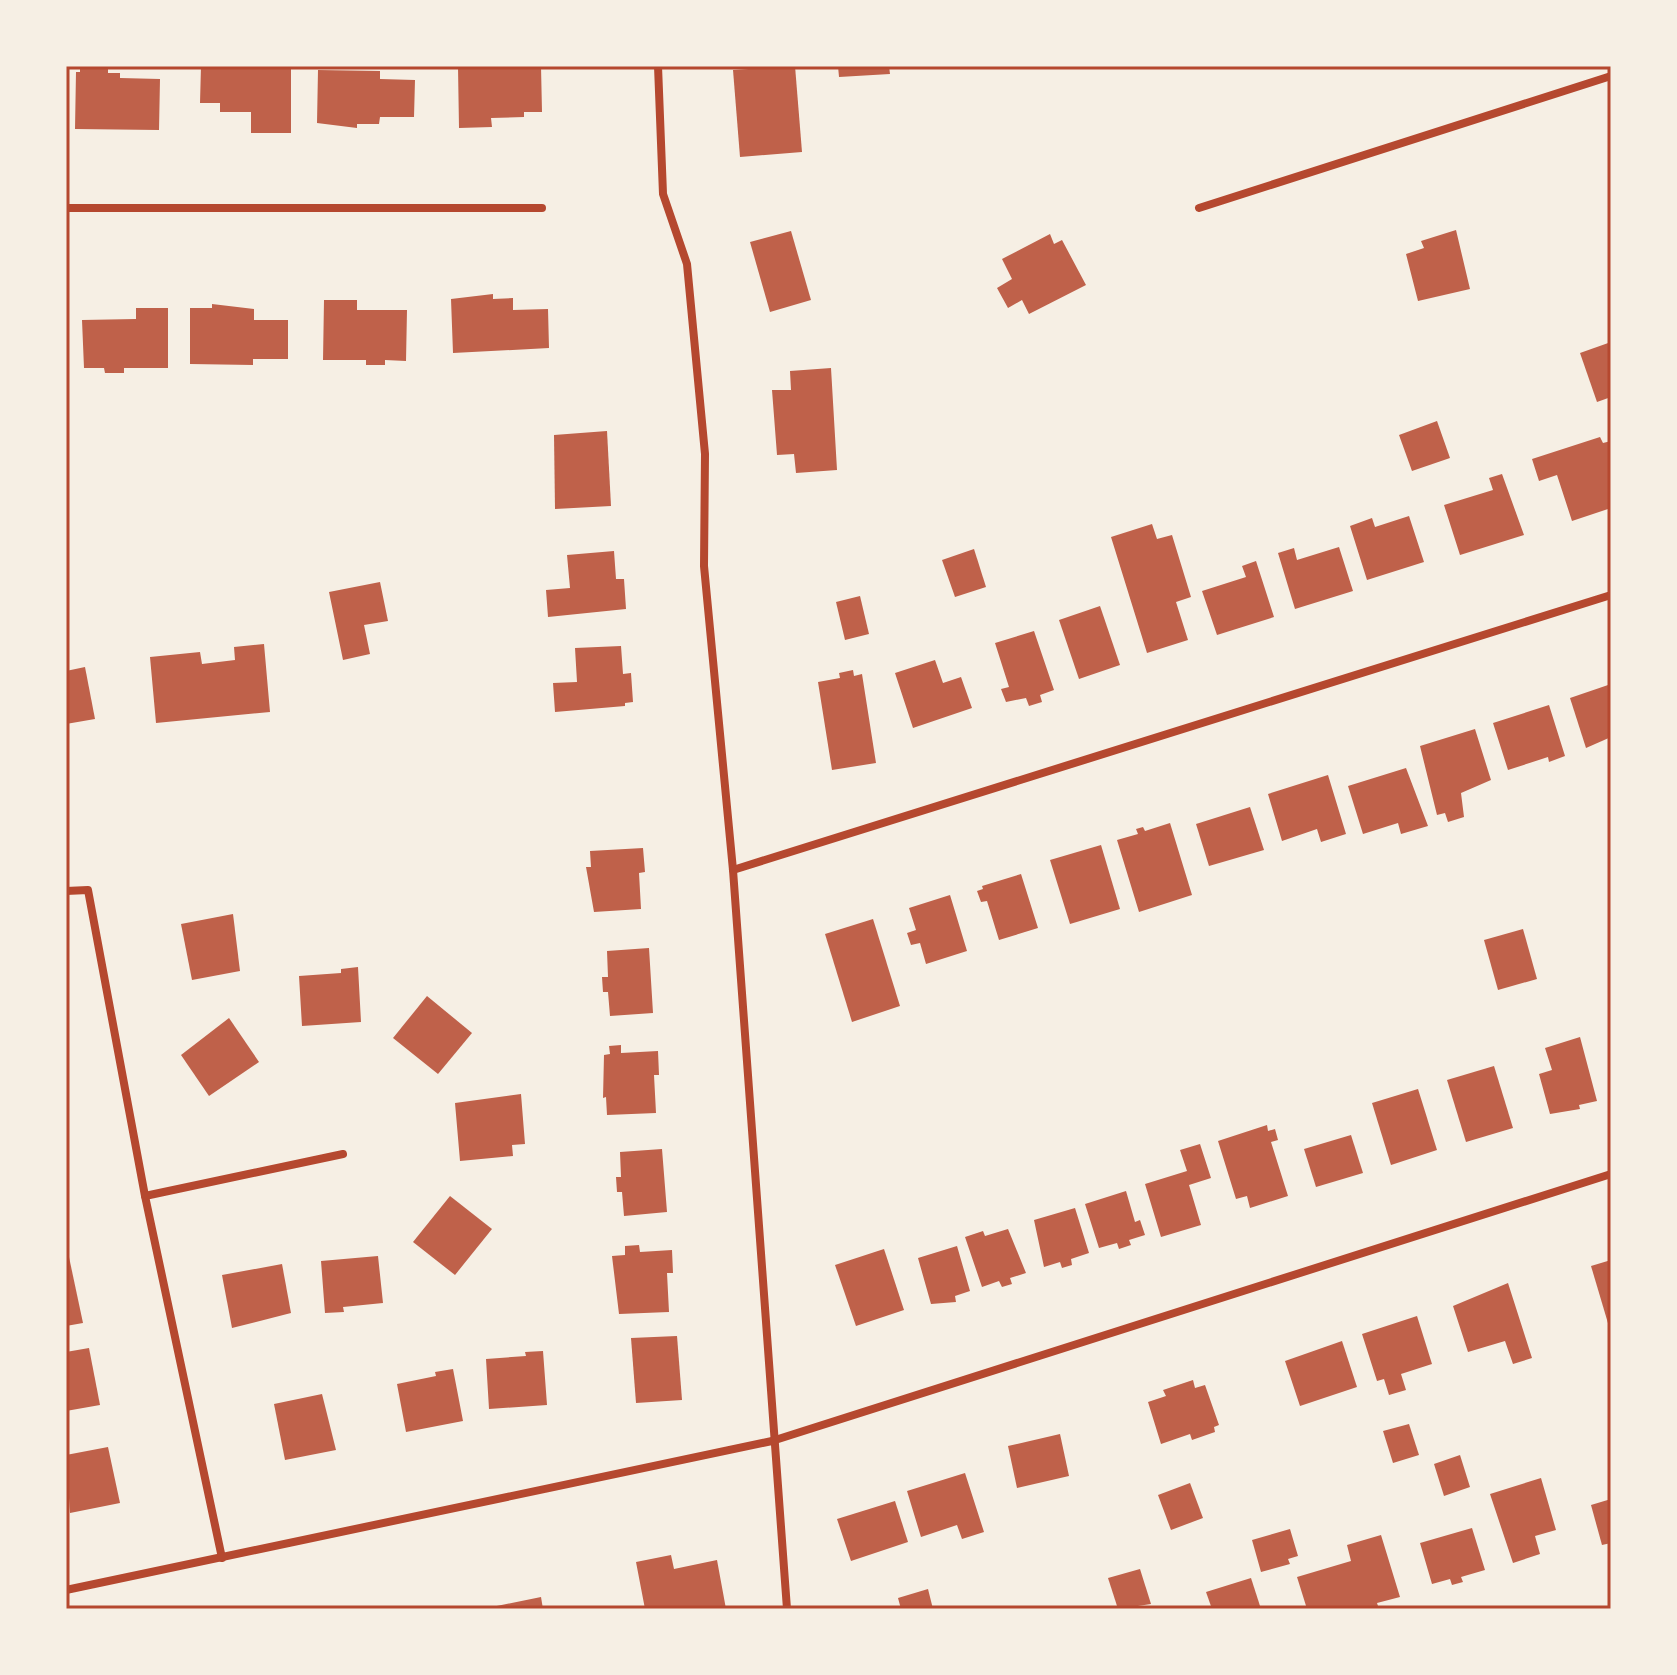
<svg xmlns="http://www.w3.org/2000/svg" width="1677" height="1675" font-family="'DejaVu Sans',sans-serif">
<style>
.building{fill:#bf614a}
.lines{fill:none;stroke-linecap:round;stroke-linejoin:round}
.minor{stroke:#b5482f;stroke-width:8}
.neatline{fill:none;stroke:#b5482f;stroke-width:3}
</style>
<rect width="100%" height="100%" fill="#f6efe4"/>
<!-- building -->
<g class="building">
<path d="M80 66H108V73H120V78L160 79 159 130 75 129 76 72H80Z"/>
<path d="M201 66H291V133H251V112H220V103H200Z"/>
<path d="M541 66 542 112H524V117L491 118 492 127 459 128 458 67Z"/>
<path d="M795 66 802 152 740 157 733 70Z"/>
<path d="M838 66H889L890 74 839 77Z"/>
<path d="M318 70 380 71V79L415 80 414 117H380L379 124H357V128L317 123Z"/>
<path d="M1456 230 1470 289 1418 301 1406 254 1424 248 1421 241Z"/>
<path d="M791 231 811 300 770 312 750 242Z"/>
<path d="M1050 234 1054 244 1062 240 1086 285 1029 314 1022 300 1008 308 997 288 1012 279 1002 259Z"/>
<path d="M493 294V299L513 298V310L548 309 549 348 453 353 451 299Z"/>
<path d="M324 300H357V310H407L406 361 385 360V365H366V360H323Z"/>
<path d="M212 304 254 309V320H288V359H253V365L190 364V308H212Z"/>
<path d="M136 308H168V368H124V373H105L104 368H84L82 320 136 319Z"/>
<path d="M1611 342V397L1597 402 1580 353Z"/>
<path d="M831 368 837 470 796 473 794 454 777 455 772 390H791L790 371Z"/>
<path d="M1437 421 1450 458 1412 471 1399 435Z"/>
<path d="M607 431 611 506 555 509 554 435Z"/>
<path d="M1600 437 1603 443 1611 441V508L1572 521 1557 475 1539 481 1532 459Z"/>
<path d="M1502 474 1524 535 1460 555 1444 505 1493 490 1489 478Z"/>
<path d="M1409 516 1424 562 1367 580 1350 526 1372 518 1375 527Z"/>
<path d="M1152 524 1157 539 1172 535 1191 597 1176 602 1188 640 1147 653 1111 537Z"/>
<path d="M1339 547 1353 591 1295 609 1278 553 1294 548 1297 560Z"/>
<path d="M974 549 986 587 955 597 942 560Z"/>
<path d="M614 551 616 579H624L626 609 548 617 546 590 570 588 567 555Z"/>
<path d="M1256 561 1274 617 1217 635 1202 591 1246 577 1242 566Z"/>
<path d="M380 582 388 621 364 625 370 654 343 660 329 592Z"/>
<path d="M860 596 869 634 845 640 836 602Z"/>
<path d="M1100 606 1120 665 1079 679 1059 620Z"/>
<path d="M1034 631 1054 690 1040 695 1042 702 1029 706 1026 698 1006 702 1001 689 1009 687 995 643Z"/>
<path d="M264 644 270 712 156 723 150 657 200 652 202 664 235 660 234 647Z"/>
<path d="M621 646 623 674 631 673 633 702 625 703V706L555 712 553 683 577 682 575 648Z"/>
<path d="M935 660 943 683 961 677 972 708 913 728 895 673Z"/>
<path d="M85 667 95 719 66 724V671Z"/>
<path d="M853 670 854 676 862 674 876 763 832 770 818 682 840 678 839 673Z"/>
<path d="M1611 684V737L1586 748 1570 698Z"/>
<path d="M1549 705 1565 756 1549 762 1548 757 1508 770 1493 723Z"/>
<path d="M1475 729 1491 780 1461 793 1464 817 1448 822 1445 813 1437 815 1420 746Z"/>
<path d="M1406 768 1428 826 1401 834 1398 823 1363 834 1348 786Z"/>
<path d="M1328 775 1346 834 1321 842 1317 829 1282 841 1268 794Z"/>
<path d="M1250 807 1264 850 1209 866 1196 824Z"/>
<path d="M1170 823 1192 895 1139 912 1117 840 1138 834 1136 829 1143 827 1145 831Z"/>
<path d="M1101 845 1120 909 1070 924 1050 860Z"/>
<path d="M643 848 645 872 639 873 641 909 594 912 586 867H591L590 851Z"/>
<path d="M1021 874 1038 928 999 940 987 901 981 902 977 891 983 889 982 886Z"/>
<path d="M950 895 967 951 926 964 920 943 911 945 907 933 916 930 909 908Z"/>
<path d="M233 914 240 971 192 980 181 924Z"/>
<path d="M873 919 900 1006 852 1022 825 934Z"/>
<path d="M1523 929 1537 979 1498 990 1484 940Z"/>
<path d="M649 948 653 1013 610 1016 608 992H603L602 977H608L607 951Z"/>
<path d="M358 967 361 1022 302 1026 299 976 341 973V969Z"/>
<path d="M427 996 472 1033 438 1074 393 1038Z"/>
<path d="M229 1018 259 1062 209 1096 181 1055Z"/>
<path d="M1580 1037 1597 1101 1579 1105 1580 1109 1550 1114 1539 1074 1552 1070 1545 1048Z"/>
<path d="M621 1045V1053L658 1051 659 1075H654L656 1113 607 1115 606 1097 603 1098 604 1055 610 1054 609 1046Z"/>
<path d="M1494 1066 1513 1128 1466 1142 1447 1080Z"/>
<path d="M1418 1089 1437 1150 1391 1165 1372 1103Z"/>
<path d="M521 1094 525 1144 512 1145 513 1156 460 1161 455 1103Z"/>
<path d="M1267 1125 1268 1131 1275 1129 1278 1140 1271 1142 1288 1196 1250 1208 1247 1196 1236 1199 1218 1141Z"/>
<path d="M1351 1135 1363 1173 1316 1187 1304 1149Z"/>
<path d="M1200 1144 1211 1178 1189 1185 1201 1225 1161 1237 1145 1184 1187 1171 1180 1150Z"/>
<path d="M662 1149 667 1212 624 1216 622 1192H617L616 1177H621L620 1152Z"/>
<path d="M1126 1191 1135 1222 1140 1220 1145 1235 1129 1240 1131 1245 1119 1249 1117 1243 1099 1248 1085 1204Z"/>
<path d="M450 1196 492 1229 455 1275 413 1242Z"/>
<path d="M1075 1208 1089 1253 1071 1259 1072 1265 1062 1268 1060 1262 1044 1267 1034 1220Z"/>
<path d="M1008 1229 1026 1273 1010 1278 1012 1284 1002 1287 999 1281 982 1287 965 1237 983 1231 985 1236Z"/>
<path d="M66 1243 83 1323 66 1326Z"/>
<path d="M639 1245 640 1252 672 1250 673 1273H667L669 1312 619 1314 612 1256 625 1255V1246Z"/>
<path d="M957 1246 970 1291 955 1296 956 1302 931 1304 918 1258Z"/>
<path d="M884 1249 904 1310 856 1326 835 1265Z"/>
<path d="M378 1256 383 1303 343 1307 344 1312 325 1313 321 1261Z"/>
<path d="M1611 1260V1330H1610L1591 1266Z"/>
<path d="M282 1264 291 1313 232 1328 222 1275Z"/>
<path d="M1508 1283 1532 1358 1513 1364 1505 1341 1468 1352 1453 1306Z"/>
<path d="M1417 1316 1432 1364 1401 1374 1406 1390 1389 1395 1384 1379 1377 1381 1362 1334Z"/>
<path d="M677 1336 682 1400 636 1403 631 1338Z"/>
<path d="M1342 1341 1357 1387 1300 1406 1285 1361Z"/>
<path d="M89 1348 100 1405 66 1411V1352Z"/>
<path d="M543 1351 547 1405 489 1409 486 1359 526 1356 525 1352Z"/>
<path d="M453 1369 463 1421 406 1432 397 1384 436 1376 435 1372Z"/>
<path d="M1193 1380 1195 1388 1205 1385 1219 1425 1214 1427 1215 1432 1192 1440 1190 1434 1161 1444 1148 1402 1166 1396 1163 1390Z"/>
<path d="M322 1394 336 1450 285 1460 274 1404Z"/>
<path d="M1409 1424 1419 1455 1393 1463 1383 1431Z"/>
<path d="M1060 1434 1069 1476 1017 1488 1008 1446Z"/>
<path d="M108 1447 120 1503 70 1513 66 1455Z"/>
<path d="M1460 1455 1470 1487 1444 1496 1434 1464Z"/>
<path d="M965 1473 984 1532 962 1539 957 1525 921 1537 907 1491Z"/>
<path d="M1541 1478 1556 1530 1535 1536 1540 1554 1513 1563 1490 1494Z"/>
<path d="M1190 1483 1203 1518 1171 1530 1158 1495Z"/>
<path d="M1611 1499V1543L1602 1545 1591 1505Z"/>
<path d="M895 1501 908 1542 851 1561 837 1519Z"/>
<path d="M1472 1528 1485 1570 1461 1577 1463 1582 1452 1585 1450 1579 1432 1584 1420 1543Z"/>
<path d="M1290 1529 1298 1556 1288 1559 1290 1564 1261 1572 1252 1540Z"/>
<path d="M1381 1535 1400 1597 1377 1603 1379 1609H1307L1297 1577 1351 1561 1347 1545Z"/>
<path d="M671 1555 674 1569 717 1560 726 1609H645L636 1562Z"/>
<path d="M1140 1569 1151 1604 1118 1609 1108 1578Z"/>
<path d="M1251 1578 1261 1609H1212L1206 1592Z"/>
<path d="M928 1589 933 1609H901L898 1598Z"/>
<path d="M541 1597 543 1609H487V1608Z"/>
</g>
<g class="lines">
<!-- minor -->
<g class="minor">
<path d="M658 66 663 194 687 264 705 454 704 566 733 870 787 1609"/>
<path d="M66 208H542"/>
<path d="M1199 208 1611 76"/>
<path d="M733 870 1611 595"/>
<path d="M66 891 88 890 145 1196 222 1558"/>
<path d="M145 1196 343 1154"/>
<path d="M66 1590 772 1441 1611 1174"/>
</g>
</g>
<!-- border -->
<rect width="1677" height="1675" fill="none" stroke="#f6efe4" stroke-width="136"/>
<rect x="68" y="68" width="1541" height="1539" class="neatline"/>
</svg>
